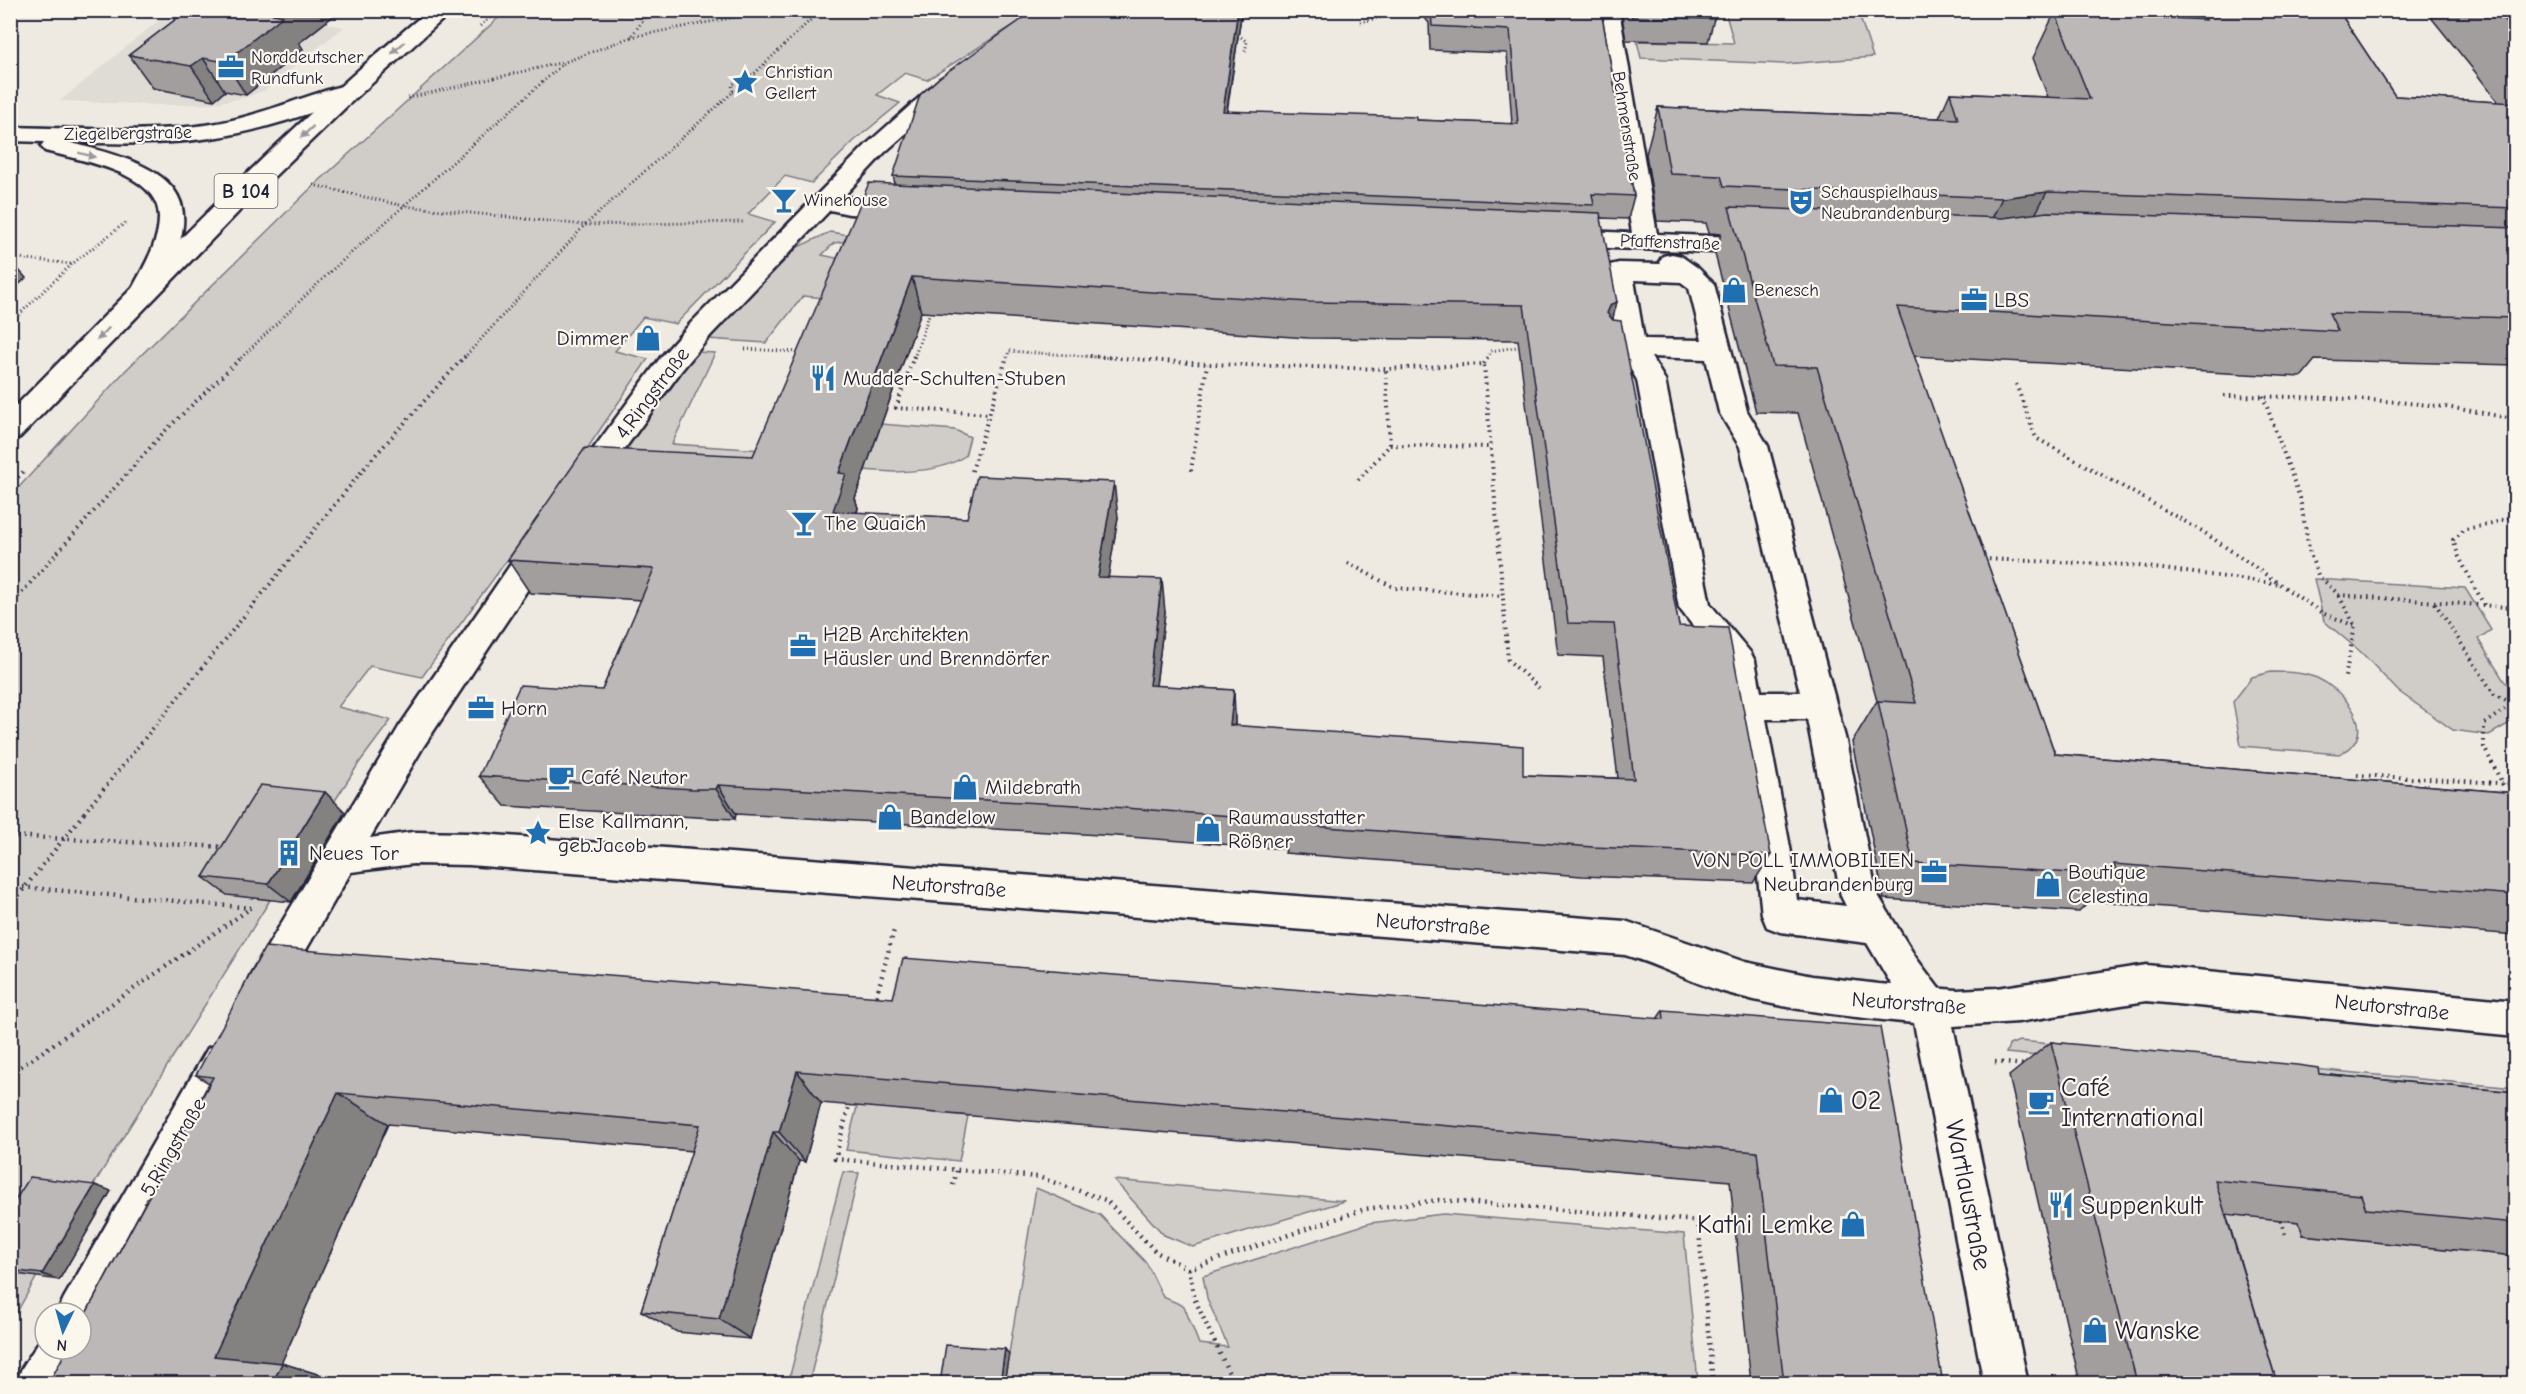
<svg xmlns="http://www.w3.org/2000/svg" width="2526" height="1394" font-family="'Comic Neue',sans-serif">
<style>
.built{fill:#dfdbd5}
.green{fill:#d0cdc9;stroke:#797882;stroke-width:1.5}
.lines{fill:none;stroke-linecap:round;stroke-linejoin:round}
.pedestrian-casing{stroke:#22223b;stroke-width:5}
.minor-casing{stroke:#22223b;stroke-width:5}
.primary-casing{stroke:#22223b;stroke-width:5}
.path-far2{stroke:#22223b;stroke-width:3;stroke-dasharray:1 3;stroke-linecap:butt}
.path-far1{stroke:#22223b;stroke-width:4;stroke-dasharray:1.5 4.5;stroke-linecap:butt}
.path{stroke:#22223b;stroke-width:4.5;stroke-dasharray:1.5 5;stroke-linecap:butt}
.pedestrian{fill:#fbf7ec;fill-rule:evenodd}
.minor{fill:#fbf7ec;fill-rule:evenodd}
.primary{fill:#fbf7ec;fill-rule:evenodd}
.wall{fill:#a29e9e;stroke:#22223b;stroke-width:1.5;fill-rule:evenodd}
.shaded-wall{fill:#848181;stroke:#22223b;stroke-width:1.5}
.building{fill:#bcb8b8;stroke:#22223b;stroke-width:1.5;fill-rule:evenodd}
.oneway{fill:#99979c}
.labels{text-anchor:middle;stroke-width:4.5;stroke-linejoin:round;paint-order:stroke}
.far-poi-label{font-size:18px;fill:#22223b;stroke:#fbf7ec;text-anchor:start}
.far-street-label{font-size:18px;fill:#22223b;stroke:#fbf7ec}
.shield{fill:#fbf7ec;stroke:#636270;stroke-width:1.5}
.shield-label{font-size:20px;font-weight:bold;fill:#22223b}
.poi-label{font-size:21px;fill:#22223b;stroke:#fbf7ec;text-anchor:start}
.street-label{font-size:21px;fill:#22223b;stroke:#fbf7ec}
.near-poi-label{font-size:26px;fill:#22223b;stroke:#fbf7ec;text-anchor:start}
.near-street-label{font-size:26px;fill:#22223b;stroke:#fbf7ec}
</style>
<rect width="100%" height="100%" fill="#eeeae2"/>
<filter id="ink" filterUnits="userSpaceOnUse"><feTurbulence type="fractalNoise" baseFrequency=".0167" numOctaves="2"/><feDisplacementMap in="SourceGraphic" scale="12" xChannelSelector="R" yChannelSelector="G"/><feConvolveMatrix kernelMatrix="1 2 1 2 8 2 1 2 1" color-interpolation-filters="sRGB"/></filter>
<g filter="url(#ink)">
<!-- built -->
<path class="built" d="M170 11H252L344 27 265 90 244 98 207 104 161 105 60 101Z"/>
<!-- green -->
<g class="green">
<path d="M506 11H1036L927 80 905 73 877 95 900 103 854 141 812 183 785 176 748 214 775 222 676 324 643 317 615 351 648 359 576 465 422 677 370 666 338 707 391 720 359 763 329 810 228 894 270 900 91 1189 11 1243 10 497 125 371 308 191Z"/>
<path d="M1725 11H1858L1873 57 1785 64 1641 58 1637 41 1734 43Z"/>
<path d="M830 232 849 235 847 241 834 243 822 255 841 259 825 298 803 296 766 343 708 339 798 247Z"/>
<path d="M697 352 715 353 672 444 869 457 881 424 955 430 970 437 965 456C944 470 920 471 895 472L621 456Z"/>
<path d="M2314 579 2465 588 2491 630 2478 639 2504 681 2515 690V720L2489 735 2453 730 2398 691 2362 653 2324 621Z"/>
<path d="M2271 672C2287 672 2302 672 2317 678 2339 688 2374 722 2351 747 2349 750 2342 752 2339 754L2241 746 2233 702 2252 677Z"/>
<path d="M879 1020 894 1109 968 1116 959 1161 846 1150Z"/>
<path d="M2019 1041 2515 1088V1100L2006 1053 2009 1045Z"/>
<path d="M843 1172 859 1173 809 1383H788Z"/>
<path d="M1114 1180 1345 1201 1193 1247 1164 1235Z"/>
<path d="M1036 1188 1100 1215 1147 1264 1163 1297 1184 1306 1199 1344 1228 1347 1207 1298 1203 1276 1370 1223 1443 1214 1684 1234 1698 1383 1004 1384Z"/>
<path d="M2162 1207 2299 1222 2303 1235 2515 1256V1383H2211Z"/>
<path d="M11 1273 37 1276 11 1323Z"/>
</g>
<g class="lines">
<!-- pedestrian casing -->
<g class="pedestrian-casing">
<path id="pedestrian" d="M1672 254 1681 256 1698 268 1714 284 1747 411 1768 446 1846 741 1876 892 1916 958 1943 994 1949 1007 1943 1020 1930 1025 1917 1020 1890 982 1867 943 1780 932 1767 927 1762 915 1756 858 1724 665 1679 608 1637 380 1623 356 1604 353 1600 347 1604 341 1617 338 1606 271 1610 265 1619 263 1661 264 1659 262 1663 256ZM1634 280 1681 282 1689 288 1702 340 1644 339ZM1651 357 1706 359 1719 412 1740 447 1800 692H1761L1755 661 1750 652 1710 604 1665 380ZM1766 719H1807L1841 896 1846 906 1797 900 1792 858Z"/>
</g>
<!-- minor casing -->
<g class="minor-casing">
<g id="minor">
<path d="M1597 10H1619L1657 234 1762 238 1771 240 1775 246 1771 252 1762 254 1561 246 1552 244 1548 238 1552 232 1561 230 1632 233Z"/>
<path d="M948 77 956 79 959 84 956 89 884 153 843 197 904 201 913 204 916 209 913 214 904 217 849 214 830 210 711 335 681 371 592 494 582 497 572 494 567 486 572 478 661 357 691 323 868 143 940 79Z"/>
<path d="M349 84 357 86 360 91 357 96C310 114 261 131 211 138 163 145 115 144 67 142 167 166 221 190 153 297L144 300 135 297 131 291C142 269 159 244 159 218 160 172 79 160 45 151L41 146 44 142 10 141V127C77 128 146 134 212 124 260 116 303 96 349 84Z"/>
<path d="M544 529 555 532 559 540 555 548 423 747 370 838 413 832 469 833 1625 921 1745 962 1812 976 1879 984 1957 990 1997 988 2146 965 2516 1001V1037L2146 1001 2018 1022 1953 1026 2028 1384H1984L1914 1023C1850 1017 1786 1010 1724 992 1690 982 1659 965 1625 955L469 865 413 864 351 872 277 1000 264 1005 251 1000 245 987 251 974 399 727 533 532Z"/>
<path d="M222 1042 236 1048 242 1061 236 1074 94 1328 81 1334V1313H57L64 1298 208 1048Z"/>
<path d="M45 1332V1349H80L63 1384H16L22 1368Z"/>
</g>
</g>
<!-- primary casing -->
<g class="primary-casing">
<path id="primary" d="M429 10H453L348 105 251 199 20 437 10 440V412C146 275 279 133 429 10Z"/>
</g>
<!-- path-far2 -->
<g class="path-far2">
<path d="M1360 22 1414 10"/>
<path d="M480 26 499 10"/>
<path d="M1235 32 1247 42 1245 52"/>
<path d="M631 37 772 10"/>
<path d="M733 92 746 89 757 80 754 74"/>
<path d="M408 98 564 62"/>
<path d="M313 185 404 206 585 225 743 222"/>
<path d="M10 257 71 264"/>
<path d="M10 323 72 264 125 223"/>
<path d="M745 349 800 352"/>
<path d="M241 358 331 271 565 62 631 37 650 10"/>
<path d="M464 358 585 225 733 92 732 85 744 76 754 74 821 10"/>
<path d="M914 358 931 309"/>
<path d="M1007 358 1009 351 1113 358"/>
<path d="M1487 358 1491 351 1523 346"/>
</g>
<!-- path-far1 -->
<g class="path-far1">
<path d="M914 356 896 408 990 414"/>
<path d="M1090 356 1207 364 1386 369 1484 364 1508 660 1539 688"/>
<path d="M1484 364 1488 356"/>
<path d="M2016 384 2036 438 2202 531 2322 613 2355 626"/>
<path d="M2224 396C2317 397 2426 398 2516 420"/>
<path d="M2263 396 2300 498 2310 554 2318 575 2339 595 2507 607"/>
<path d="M1390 445 1490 447"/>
<path d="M972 471 1007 356"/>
<path d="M1191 471 1207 364"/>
<path d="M1358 480 1390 445 1386 369"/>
<path d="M10 486 24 471"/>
<path d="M1983 559 2131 565 2280 584"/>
<path d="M1348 563 1395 588 1503 596"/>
<path d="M2339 596 2355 626 2345 677"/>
<path d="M2435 603 2494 694 2516 705"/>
<path d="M2484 605 2459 557 2453 540 2465 529 2492 524 2516 514"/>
<path d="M10 606 164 432 243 356"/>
<path d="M2357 775 2516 784"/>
<path d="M2503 785 2484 747V724L2512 704"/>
<path d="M84 813 371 460 465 356"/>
</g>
<!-- path -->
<g class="path">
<path d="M10 836 225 847"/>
<path d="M10 886 252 908"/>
<path d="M10 906 85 812"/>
<path d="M875 1002 894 930"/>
<path d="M1995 1062 2026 1065"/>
<path d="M10 1074 248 910"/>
<path d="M850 1102 835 1159 1038 1177 1106 1200 1156 1252 1189 1269"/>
<path d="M953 1185 957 1170"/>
<path d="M2281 1220 2285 1235"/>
<path d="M1234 1384 1195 1300 1189 1269 1365 1209 1439 1200 1698 1221 1713 1384"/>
</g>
<!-- pedestrian -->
<use href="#pedestrian" class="pedestrian"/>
<!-- minor -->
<use href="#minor" class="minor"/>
<!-- primary -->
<use href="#primary" class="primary"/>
</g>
<!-- wall -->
<g class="wall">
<path d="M188 10H341L299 43 303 49 246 95 225 91 214 100 153 88 129 55Z"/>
<path d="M1242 10 1227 112 1512 124 1507 53 1430 50 1429 23 1418 10H1603L1604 16 1603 22 1634 196 1628 219 1601 218 1613 319 1679 626 1771 855 1753 883 1582 876 1285 853 1286 849 1117 836 736 814 735 819 713 818 505 806 479 776 602 690 641 600 530 593 508 560 753 456 895 184 893 176ZM921 312 1308 338 1518 340 1558 655 1603 657 1618 778 1523 775 1235 725 1234 690 1156 686 1165 612 1108 577 1118 517 967 518 857 513 858 508 855 498Z"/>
<path d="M1621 10H1712L1714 19 1708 42 1626 40Z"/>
<path d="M2162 10H2338L2395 96 2498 102 2476 73 2425 10H2516V365L2315 360 2301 377 1914 356 2055 754 2516 793V935L2090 901 2079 912 1884 899 1852 742 1877 701 1798 413 1756 412 1715 254 1721 234 1709 233 1706 223 1657 221 1646 154 1658 107 1939 118 1950 93 2048 97 2033 58 2055 12 2158 17Z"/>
<path d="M325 792 345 812 291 902 227 895 203 877Z"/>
<path d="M893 998 1657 1019 1663 1010 1943 1383H1751L1730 1181 821 1103 805 1162 799 1161 750 1339 677 1332 641 1311 692 1151 388 1124 281 1363 340 1381 49 1383 209 1083 196 1075Z"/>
<path d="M2051 1042 2319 1074 2516 1092V1256L2303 1235 2299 1222 2226 1214 2277 1383H2080L2009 1076Z"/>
<path d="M111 1191 59 1280 10 1273V1208Z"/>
</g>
<!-- shaded-wall -->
<g class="shaded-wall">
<path d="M278 10H341L299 43 303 49 246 95 225 62 273 14Z"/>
<path d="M1238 10H1242L1223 135V111Z"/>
<path d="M203 58 225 91 214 100 191 66Z"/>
<path d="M2047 192 2022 239 1979 245 2002 198Z"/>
<path d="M10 260 26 278 10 293Z"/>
<path d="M912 277 921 312 855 498 858 508 846 545 833 511 839 473Z"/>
<path d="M1617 302 1608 338 1607 313 1611 304Z"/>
<path d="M1114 482 1118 517 1103 610 1098 577Z"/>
<path d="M1162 579 1165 612 1152 717 1149 685Z"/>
<path d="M1234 690 1235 722 1231 756 1230 725Z"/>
<path d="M718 785 736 814 735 819 716 789Z"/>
<path d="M325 792 345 812 291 902 268 884Z"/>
<path d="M797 1071 821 1103 805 1162 779 1132Z"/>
<path d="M338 1093 388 1124 276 1375 214 1356Z"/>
<path d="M773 1132 799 1161 750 1339 719 1319Z"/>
<path d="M95 1185 111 1191 59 1280 42 1274Z"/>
<path d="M1005 1349 1009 1354 1004 1383H1000Z"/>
<path d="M282 1363 340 1381 339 1383H279L273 1382Z"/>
</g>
<!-- building -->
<g class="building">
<path d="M188 10H278L273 14 283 16 225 62 203 58 191 66 129 55Z"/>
<path d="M1035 10H1238L1223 111 1416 117V120L1518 124 1510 30 1432 26 1431 10H1603L1604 16H1602L1634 196 1592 194 1594 205 893 176 920 95 940 77Z"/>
<path d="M1630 10H1712L1714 19 1632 17Z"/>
<path d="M2201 10H2338L2395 96 2516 103V208L2047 192 2002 198 1724 186 1721 176 1670 174 1658 107 1958 119 1950 93 2090 99 2055 12 2206 20Z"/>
<path d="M2497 10H2516V32L2511 27Z"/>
<path d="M869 183 1600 213 1617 302 1611 304 1607 313 1613 320 1621 321 1679 626 1728 628 1771 855 1593 847 1286 824 1287 820 1112 807 718 785 716 789H693L479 776 520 685 602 690 654 569 508 560 585 448 753 456ZM912 277 1309 302 1524 305 1568 623 1614 624 1634 779 1523 775V746L1230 725 1234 690 1149 685 1162 579 1098 577 1114 482 977 476 967 518 833 511 846 474 839 473Z"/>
<path d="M1729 207 2003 218 2047 212 2516 228V318L2329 313 2338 331 1897 307 2055 754 2516 793V895L2114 864 2118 876 1913 863 1878 701 1916 703 1817 367 1773 366Z"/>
<path d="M260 785 325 792 268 884 203 877Z"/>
<path d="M265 947 893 998 903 958 1664 1019 1663 1010 1880 1027 1943 1383H1784L1757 1152 797 1071 779 1132H773L719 1319 641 1311 700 1125 338 1093 214 1356 282 1363 273 1382 291 1383H49L67 1349H81V1323L213 1077 196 1075Z"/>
<path d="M2051 1042 2297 1065 2318 1068 2319 1074 2516 1092V1223L2366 1209 2361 1195 2215 1180 2277 1383H2137Z"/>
<path d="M30 1177 95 1185 42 1274 10 1270V1208Z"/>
<path d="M946 1345 1005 1349 1000 1383H940Z"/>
</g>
<!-- one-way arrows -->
<defs><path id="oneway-solid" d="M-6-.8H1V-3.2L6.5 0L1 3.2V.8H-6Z" transform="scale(1.5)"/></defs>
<g class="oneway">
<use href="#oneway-solid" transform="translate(398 48) rotate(138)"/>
<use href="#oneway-solid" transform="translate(307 132) rotate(137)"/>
<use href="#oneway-solid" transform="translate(87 155) rotate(15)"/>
<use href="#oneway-solid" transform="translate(103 334) rotate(134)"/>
</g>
</g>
<!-- icons -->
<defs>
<g id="office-bare" transform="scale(2.07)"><path d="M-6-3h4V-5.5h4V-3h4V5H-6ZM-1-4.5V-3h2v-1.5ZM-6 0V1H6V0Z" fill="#1f6fb2" stroke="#fbf7ec" stroke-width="2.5" paint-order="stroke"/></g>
<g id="sight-bare" transform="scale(2.07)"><path d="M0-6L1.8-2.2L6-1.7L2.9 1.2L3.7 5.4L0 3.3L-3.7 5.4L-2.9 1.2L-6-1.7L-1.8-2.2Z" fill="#1f6fb2" stroke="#fbf7ec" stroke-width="2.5" paint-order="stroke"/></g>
<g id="bar-bare" transform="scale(2.07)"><path d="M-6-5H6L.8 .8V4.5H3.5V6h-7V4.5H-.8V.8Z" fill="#1f6fb2" stroke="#fbf7ec" stroke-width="2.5" paint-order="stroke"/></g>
<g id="theatre-bare" transform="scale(2.07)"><path d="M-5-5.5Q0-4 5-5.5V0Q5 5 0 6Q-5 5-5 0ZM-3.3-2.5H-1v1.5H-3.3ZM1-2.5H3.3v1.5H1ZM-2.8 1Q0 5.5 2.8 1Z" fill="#1f6fb2" stroke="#fbf7ec" stroke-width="2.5" paint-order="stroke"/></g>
<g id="shop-bare" transform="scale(2.07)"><path d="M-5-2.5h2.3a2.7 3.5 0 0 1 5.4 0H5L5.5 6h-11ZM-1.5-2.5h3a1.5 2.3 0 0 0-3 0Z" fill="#1f6fb2" stroke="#fbf7ec" stroke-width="2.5" paint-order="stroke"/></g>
<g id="restaurant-bare" transform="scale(2.07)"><path d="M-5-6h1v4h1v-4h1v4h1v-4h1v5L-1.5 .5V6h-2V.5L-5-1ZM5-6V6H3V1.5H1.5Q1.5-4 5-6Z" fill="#1f6fb2" stroke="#fbf7ec" stroke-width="2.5" paint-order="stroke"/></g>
<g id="cafe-bare" transform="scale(2.07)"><path d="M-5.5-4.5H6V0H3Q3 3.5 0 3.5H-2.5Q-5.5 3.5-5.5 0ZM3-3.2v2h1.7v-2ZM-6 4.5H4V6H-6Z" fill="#1f6fb2" stroke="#fbf7ec" stroke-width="2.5" paint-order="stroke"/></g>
<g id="building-bare" transform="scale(2.07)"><path d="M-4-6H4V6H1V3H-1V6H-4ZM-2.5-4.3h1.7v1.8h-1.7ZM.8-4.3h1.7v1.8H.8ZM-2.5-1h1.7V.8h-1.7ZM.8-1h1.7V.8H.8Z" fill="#1f6fb2" stroke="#fbf7ec" stroke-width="2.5" paint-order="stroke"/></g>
</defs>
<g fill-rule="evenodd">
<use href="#office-bare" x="231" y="67"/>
<use href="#sight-bare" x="745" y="82"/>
<use href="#bar-bare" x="784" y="200"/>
<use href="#theatre-bare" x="1801" y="202"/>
<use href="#shop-bare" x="1734" y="290"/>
<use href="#office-bare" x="1974" y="300"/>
<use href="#shop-bare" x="648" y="338"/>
<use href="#restaurant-bare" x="823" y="378"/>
<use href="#bar-bare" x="804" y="523"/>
<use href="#office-bare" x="803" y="646"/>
<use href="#office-bare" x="481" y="708"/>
<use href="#cafe-bare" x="561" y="777"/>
<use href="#shop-bare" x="965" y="787"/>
<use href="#shop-bare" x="890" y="817"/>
<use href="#shop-bare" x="1208" y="829"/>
<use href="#sight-bare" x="538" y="833"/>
<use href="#building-bare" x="289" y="853"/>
<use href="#office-bare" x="1934" y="872"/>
<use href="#shop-bare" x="2048" y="884"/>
<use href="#shop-bare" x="1831" y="1100"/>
<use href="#cafe-bare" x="2041" y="1102"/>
<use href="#restaurant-bare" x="2061" y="1205"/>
<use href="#shop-bare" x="1853" y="1224"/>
<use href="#shop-bare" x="2095" y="1330"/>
</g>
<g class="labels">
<!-- far-poi labels -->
<g class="far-poi-label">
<text x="251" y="63">Norddeutscher<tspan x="251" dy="21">Rundfunk</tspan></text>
<text x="765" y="78">Christian<tspan x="765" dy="21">Gellert</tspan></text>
<text x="1821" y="198">Schauspielhaus<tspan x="1821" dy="21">Neubrandenburg</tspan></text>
<text x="804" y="206">Winehouse</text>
<text x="1754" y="296">Benesch</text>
</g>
<!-- far-street labels -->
<g class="far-street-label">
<text transform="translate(1627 126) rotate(81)" y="6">Behmenstraße</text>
<text transform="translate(128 133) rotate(-1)" y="6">Ziegelbergstraße</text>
<text transform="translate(1670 242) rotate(2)" y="6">Pfaffenstraße</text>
</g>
<!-- shield labels -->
<rect class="shield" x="214.5" y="174" width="63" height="34" rx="4.5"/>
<g class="shield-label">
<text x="246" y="198">B 104</text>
</g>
<!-- poi labels -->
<g class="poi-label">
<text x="1994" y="307">LBS</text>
<text x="628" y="345" text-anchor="end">Dimmer</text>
<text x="843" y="385">Mudder-Schulten-Stuben</text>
<text x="824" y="530">The Quaich</text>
<text x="823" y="641">H2B Architekten<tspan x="823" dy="24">Häusler und Brenndörfer</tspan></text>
<text x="501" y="715">Horn</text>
<text x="581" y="784">Café Neutor</text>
<text x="985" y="794">Mildebrath</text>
<text x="910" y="824">Bandelow</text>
<text x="1228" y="824">Raumausstatter<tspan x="1228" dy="24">Rößner</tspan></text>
<text x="558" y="828">Else Kallmann,<tspan x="558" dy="24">geb.Jacob</tspan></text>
<text x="309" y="860">Neues Tor</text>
<text x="1914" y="867" text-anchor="end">VON POLL IMMOBILIEN<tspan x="1914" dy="24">Neubrandenburg</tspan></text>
<text x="2068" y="879">Boutique<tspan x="2068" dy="24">Celestina</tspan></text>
</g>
<!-- street labels -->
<g class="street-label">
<text transform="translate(652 393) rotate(-53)" y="7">4.Ringstraße</text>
<text transform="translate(949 886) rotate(4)" y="7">Neutorstraße</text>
<text transform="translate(1433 924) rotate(4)" y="7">Neutorstraße</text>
<text transform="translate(1909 1003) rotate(4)" y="7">Neutorstraße</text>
<text transform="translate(2392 1007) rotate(6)" y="7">Neutorstraße</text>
<text transform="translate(173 1147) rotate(-60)" y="7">5.Ringstraße</text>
</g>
<!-- near-poi labels -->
<g class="near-poi-label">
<text x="2061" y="1096">Café<tspan x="2061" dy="30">International</tspan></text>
<text x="1851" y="1109">O2</text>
<text x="2081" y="1214">Suppenkult</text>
<text x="1833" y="1233" text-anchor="end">Kathi Lemke</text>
<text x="2115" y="1339">Wanske</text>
</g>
<!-- near-street labels -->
<g class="near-street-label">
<text transform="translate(1969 1195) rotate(79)" y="9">Wartlaustraße</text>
</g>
</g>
<!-- margin -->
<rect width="2526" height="1394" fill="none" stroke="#fbf7ec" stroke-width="36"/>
<rect x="18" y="18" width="2490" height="1358" fill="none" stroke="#22223b" stroke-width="2" filter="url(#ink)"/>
<!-- north arrow -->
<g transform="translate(63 1331) rotate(185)"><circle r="28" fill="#fbf7ec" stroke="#a4a2a5" stroke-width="1.5"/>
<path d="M0-4.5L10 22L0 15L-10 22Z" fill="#1f6fb2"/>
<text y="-9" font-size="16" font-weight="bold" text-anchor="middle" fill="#22223b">N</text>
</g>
</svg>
